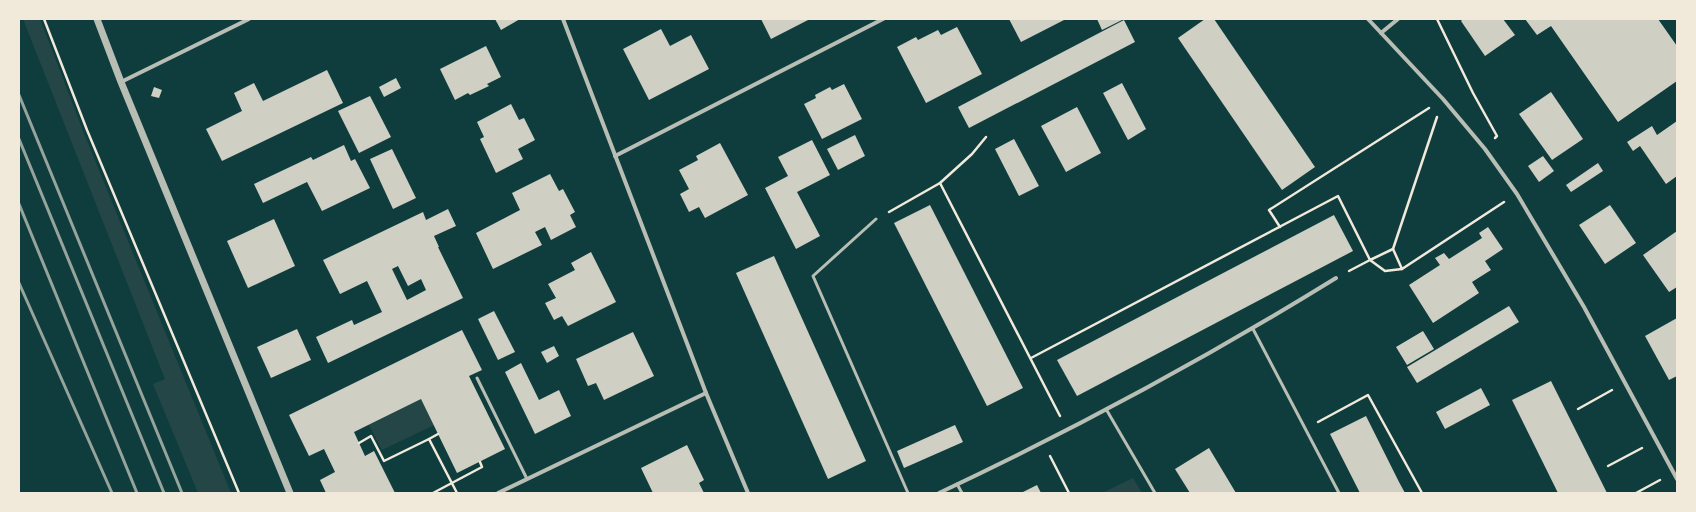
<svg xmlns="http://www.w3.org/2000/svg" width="1696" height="512" font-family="'Nunito Sans',sans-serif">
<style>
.green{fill:#244646}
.building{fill:#cfcfc3;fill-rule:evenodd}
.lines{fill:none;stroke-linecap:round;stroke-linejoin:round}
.path{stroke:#f1e9da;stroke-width:2.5}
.service{stroke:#b8beb3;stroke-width:3}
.minor{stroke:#b8beb3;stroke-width:4}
.tertiary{stroke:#b8beb3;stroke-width:7}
.rail{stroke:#97a49c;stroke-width:3}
</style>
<rect width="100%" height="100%" fill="#0f3d3e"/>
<!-- green -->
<g class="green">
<path d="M23 19H40L83 131 231 493H198L153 384 165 379Z"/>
<path d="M421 399 434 425 382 450 369 425Z"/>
<path d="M1133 478 1142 493H1102Z"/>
</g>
<!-- building -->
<g class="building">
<path d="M495 19H520L501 30Z"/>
<path d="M761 19H810L771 39Z"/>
<path d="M1009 19H1066L1021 42Z"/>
<path d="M1097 19H1124L1102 30Z"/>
<path d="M1205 19H1214L1315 167 1282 190 1178 38Z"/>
<path d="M1463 19H1503L1515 35 1485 56 1461 21Z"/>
<path d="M1525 19H1658L1677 46V81L1618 122 1551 26 1537 35Z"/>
<path d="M1124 20 1135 42 969 128 958 107Z"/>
<path d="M957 27 982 74 926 103 897 47 916 37 918 40 938 30 941 35Z"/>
<path d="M661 29 670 46 691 35 709 69 649 100 623 49Z"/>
<path d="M486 46 501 77 487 84 489 86 470 95 468 93 455 100 440 69Z"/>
<path d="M327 70 343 103 222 161 206 129 242 111 234 93 254 83 263 101Z"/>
<path d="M396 78 401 88 384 97 379 87Z"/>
<path d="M1122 83 1146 129 1128 140 1103 93Z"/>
<path d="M844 84 862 119 822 139 804 104 816 98 815 95 830 87 832 90Z"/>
<path d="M154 87 162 90 159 98 151 96Z"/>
<path d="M1551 92 1583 139 1552 160 1519 114Z"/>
<path d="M370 96 391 137 359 153 338 111Z"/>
<path d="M511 104 519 120 524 118 535 140 518 149 523 159 496 173 480 139 484 137 477 122Z"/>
<path d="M1077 107 1101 153 1066 172 1041 126Z"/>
<path d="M1677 121V176L1666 184 1640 146 1633 151 1627 142 1652 126 1657 135Z"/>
<path d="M855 135 865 156 838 170 827 149Z"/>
<path d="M1014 139 1039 186 1019 196 995 149Z"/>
<path d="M812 140 830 175 797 192 820 236 796 249 765 188 788 176 778 157Z"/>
<path d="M720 143 748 195 705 218 699 207 689 212 680 194 689 189 679 170 698 160 696 156Z"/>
<path d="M344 145 351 161 355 159 370 188 322 211 307 182 263 203 254 184 311 157 313 160Z"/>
<path d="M392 149 416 198 393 209 370 159Z"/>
<path d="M1543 156 1554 171 1539 182 1528 166Z"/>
<path d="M1598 163 1603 171 1571 192 1566 185Z"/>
<path d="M550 174 559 191 563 189 575 212 570 215 576 227 551 240 545 227 535 232 542 245 493 269 476 233 520 210 512 193Z"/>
<path d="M930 205 1023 388 987 406 894 223Z"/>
<path d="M1610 205 1636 243 1605 264 1579 225Z"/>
<path d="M448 209 456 226 434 236 439 247H438L463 298 328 363 316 337 352 320 354 325 382 312 367 281 340 294 323 260 423 212 426 220ZM398 266 408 286 421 279 426 290 407 300 392 269Z"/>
<path d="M1334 215 1353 251 1077 396 1057 360Z"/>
<path d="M274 219 295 266 248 288 227 241Z"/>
<path d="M1488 227 1503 249 1485 261 1491 270 1472 282 1479 293 1433 323 1409 285 1440 265 1435 258 1444 253 1449 259 1482 238 1479 233Z"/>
<path d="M1677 231V287L1669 292 1643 255Z"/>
<path d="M591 252 616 302 568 326 562 316 554 320 545 303 556 298 548 284 575 270 571 263Z"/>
<path d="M774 256 866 461 828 479 736 273Z"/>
<path d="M1509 306 1519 322 1417 383 1407 367Z"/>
<path d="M494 311 515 352 498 360 478 319Z"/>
<path d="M1677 318V376L1669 380 1645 336Z"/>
<path d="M297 329 311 360 271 378 257 347Z"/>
<path d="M462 330 482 370 469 376 505 449 457 473 421 399 354 432 365 456 374 451 395 493H326L320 480 335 472 324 449 309 456 289 415Z"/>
<path d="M1423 331 1434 349 1407 365 1396 347Z"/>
<path d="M633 332 654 376 604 400 596 383 588 386 576 359Z"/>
<path d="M554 346 559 356 547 363 541 352Z"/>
<path d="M521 363 539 400 559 390 571 416 535 434 505 372Z"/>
<path d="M1551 381 1607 493H1558L1512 400Z"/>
<path d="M1481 388 1490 405 1445 429 1436 412Z"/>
<path d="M1366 416 1399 482 1405 493H1360L1330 434Z"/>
<path d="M955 425 963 442 904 468 897 451Z"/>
<path d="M687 445 704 480 699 483 704 493H653L641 468Z"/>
<path d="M1209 448 1236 493H1190L1175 469Z"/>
<path d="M1037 485 1041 493H1021Z"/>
</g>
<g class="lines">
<!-- path -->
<g class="path">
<path d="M44 19 87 130 239 493"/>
<path d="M1437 19 1473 93 1497 136 1495 138"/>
<path d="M940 183 972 154 986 137"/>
<path d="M889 212 940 183 1060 416"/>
<path d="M1280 227 1269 210 1429 108"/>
<path d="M1393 249 1402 269 1504 202"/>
<path d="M1349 271 1370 260 1385 271 1402 269"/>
<path d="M1031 358 1338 196 1370 260 1393 249 1437 117"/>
<path d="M1578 409 1612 390"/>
<path d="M1318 422 1368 395 1422 493"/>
<path d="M429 439 438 434"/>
<path d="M359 443 371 436 384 461 429 439 457 493"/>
<path d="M1050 456 1069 493"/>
<path d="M1608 466 1642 448"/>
<path d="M433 493 482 467 480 462"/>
<path d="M1636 493 1660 480"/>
</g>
<!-- service -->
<g class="service">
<path d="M876 219 813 276 908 493"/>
<path d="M1253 329 1339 493"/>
<path d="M477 378 527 479"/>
<path d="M1106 409 1155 493"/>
<path d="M957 484 962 493"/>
</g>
<!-- minor -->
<g class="minor">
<path d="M563 19 706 393 748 493"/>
<path d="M1368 19 1443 99 1485 149 1517 194 1584 307 1677 479"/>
<path d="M1381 33 1398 19"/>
<path d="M121 82 249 19"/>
<path d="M615 156 883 19"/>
<path d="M498 493 706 393"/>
<path d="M939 493C1075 429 1208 357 1336 278"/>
</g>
<!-- tertiary -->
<path class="tertiary" d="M97 19 121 82 290 493"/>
<!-- rail -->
<g class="rail">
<path d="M19 95 182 493"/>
<path d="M19 139 164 493"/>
<path d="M19 204 137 493"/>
<path d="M19 283 112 493"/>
</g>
</g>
<!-- border -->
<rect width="1696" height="512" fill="none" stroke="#f1e9da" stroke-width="40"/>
</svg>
